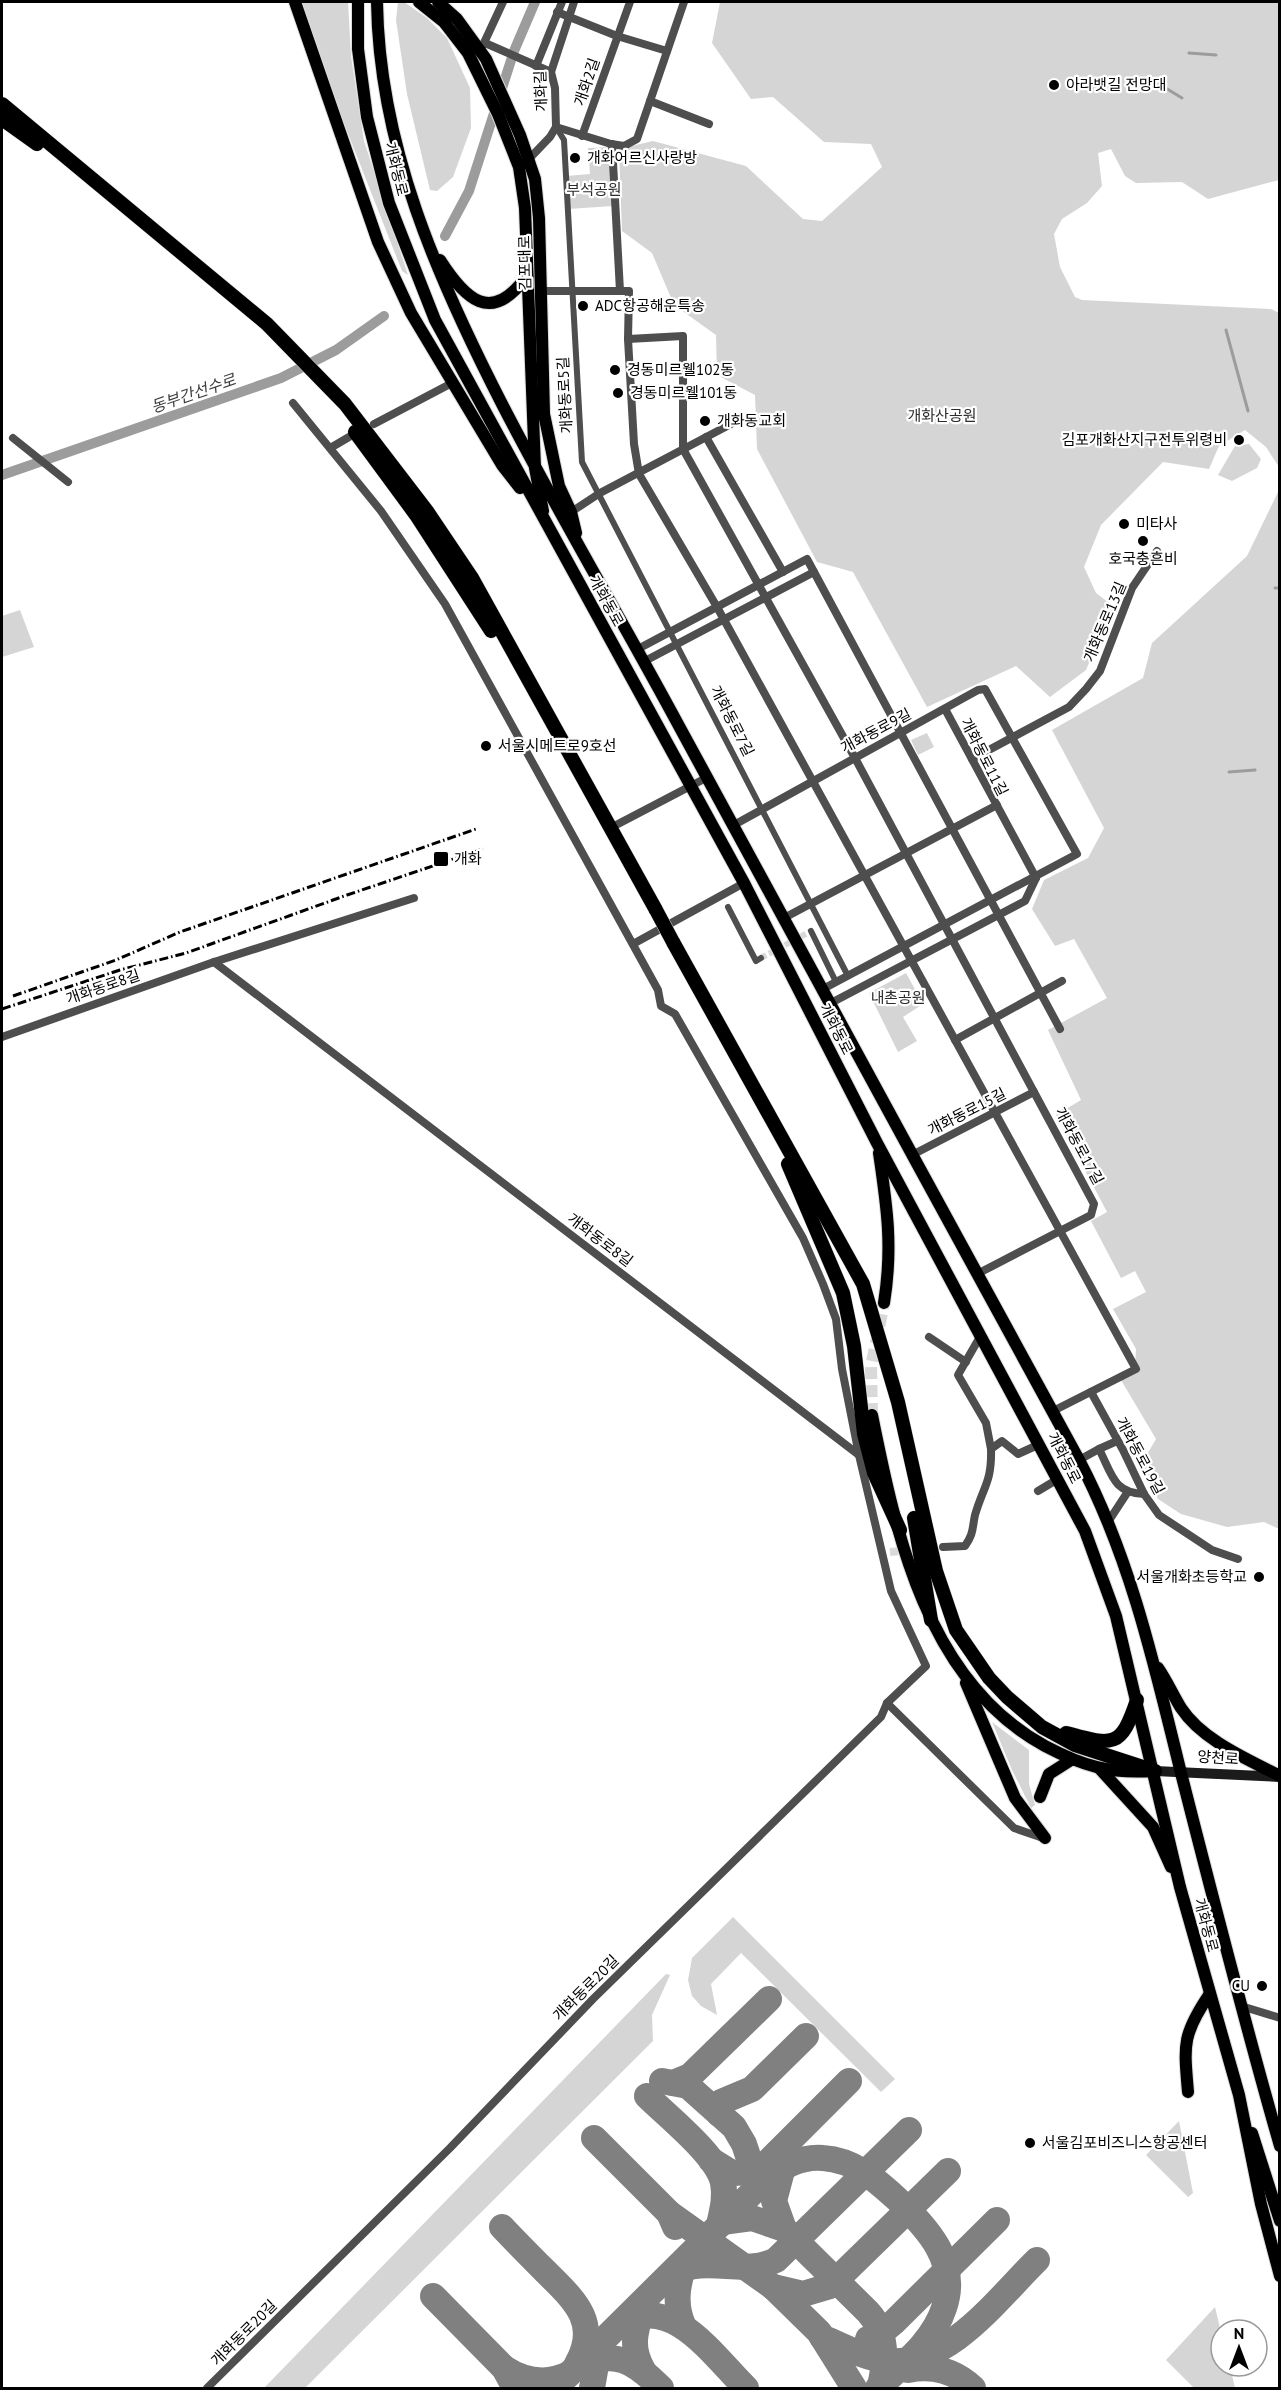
<svg xmlns="http://www.w3.org/2000/svg" width="1281" height="2390" font-family="'PT Sans','Noto Sans KR',sans-serif">
<style>
.green{fill:#d5d5d5}
.lines{fill:none;stroke-linecap:round;stroke-linejoin:round}
.stream{stroke:#9c9c9c;stroke-width:3}
.canal{stroke:#9c9c9c;stroke-width:10}
.taxiway{stroke:#808080;stroke-width:26}
.pedestrian-tunnel{stroke:#d9d9d9;stroke-width:6;stroke-dasharray:6 3;stroke-linecap:butt}
.minor-tunnel{stroke:#d9d9d9;stroke-width:8;stroke-dasharray:8 4;stroke-linecap:butt}
.primary-tunnel{stroke:#d9d9d9;stroke-width:12;stroke-dasharray:12 6;stroke-linecap:butt}
.primary-casing{stroke:#dbdbdb;stroke-width:14}
.motorway-casing{stroke:#dbdbdb;stroke-width:15}
.pedestrian{stroke:#4e4e4e;stroke-width:6}
.minor{stroke:#4e4e4e;stroke-width:8}
.secondary{stroke:#1b1b1b;stroke-width:10}
.primary{stroke:#000;stroke-width:12}
.motorway{stroke:#000;stroke-width:14}
.rail{stroke:#000;stroke-width:3;stroke-dasharray:9 3 1.5 3;stroke-linecap:butt}
.motorway-bridge-casing{stroke:#dbdbdb;stroke-width:15;stroke-linecap:butt}
.motorway-bridge{stroke:#000;stroke-width:14}
.poi-dot{fill:#000;stroke:#fff;stroke-width:2}
.labels{text-anchor:middle;stroke-width:4.5;stroke-linejoin:round;paint-order:stroke}
.street-label{font-size:15px;fill:#000;stroke:#fff}
.poi-label{font-size:15px;fill:#000;stroke:#fff;text-anchor:start}
.park-label{font-size:15px;fill:#2c2c2c;stroke:#fff}
.water-label{font-size:16px;font-style:italic;fill:#3d3d3d;stroke:#fff}
</style>
<rect width="100%" height="100%" fill="#fff"/>
<!-- green -->
<g class="green">
<path d="M301 2H348L351 56 364 141 408 275 402 271 334 98Z"/>
<path d="M398 2H404L427 18 447 38 470 88 471 128 453 177 437 191 430 190 407 94 396 20Z"/>
<path d="M720 2H1279V180L1208 199 1182 182 1136 183 1125 176 1111 149 1098 153 1102 186 1087 203 1062 219 1054 234 1060 267 1075 297 1082 300 1271 309 1279 313V467L1266 447 1245 430 1219 446 1209 469 1163 462 1101 525 1084 567 1096 593 1113 606 1086 670 1050 697 1016 666 927 707 853 572 817 562 757 449 755 395 717 375 716 335 674 305 652 253 622 231 619 149 653 141 746 166 803 219 822 221 882 167 871 144 824 142 773 97 751 99 712 43Z"/>
<path d="M610 147 613 206 568 209 566 176 590 174 588 148Z"/>
<path d="M1249 444 1261 459 1257 468 1232 481 1218 475 1235 446Z"/>
<path d="M1279 490V1529L1264 1522 1227 1527 1181 1514 1158 1499 1140 1466 1156 1439 1121 1380 1135 1368 1136 1349 1113 1309 1146 1292 1135 1271 1121 1278 1091 1221 1107 1212 1056 1115 1081 1100 1048 1030 1107 998 1074 939 1055 946 1032 909 1044 880 1088 858 1104 828 1052 730 1143 678 1152 643 1247 556Z"/>
<path d="M20 610 34 647 2 657V616Z"/>
<path d="M927 733 934 747 918 755 911 740Z"/>
<path d="M906 973 923 1004 903 1017 917 1041 898 1052 869 993Z"/>
<path d="M992 1722 1029 1750V1784L1035 1805 1031 1808 1012 1770Z"/>
<path d="M733 1917 895 2079 881 2092 741 1953 711 1984 717 2015 701 2006 692 1996 688 1980 692 1958Z"/>
<path d="M666 1974 670 1975 652 2015 653 2041 305 2388H264Z"/>
<path d="M1179 2121 1193 2193 1188 2197 1146 2155Z"/>
<path d="M1215 2307 1221 2332V2366H1230L1235 2388H1194L1166 2360Z"/>
</g>
<g class="lines">
<!-- stream -->
<g class="stream">
<path d="M1189 53 1216 55"/>
<path d="M1159 84 1182 98"/>
<path d="M1226 330 1248 411"/>
<path d="M1275 588H1280"/>
<path d="M1229 772 1255 770"/>
</g>
<!-- canal -->
<g class="canal">
<path d="M445 236 469 191 514 51 535 2"/>
<path d="M2 475 281 378 336 350 384 316"/>
</g>
<!-- taxiway -->
<g class="taxiway">
<path d="M662 2081 688 2086 734 2127 744 2144 754 2174"/>
<path d="M673 2083 690 2076 769 1999"/>
<path d="M647 2096C667 2116 718 2156 723 2183 726 2197 722 2211 719 2225"/>
<path d="M719 2114 721 2102 752 2089 806 2036"/>
<path d="M594 2138 669 2213 675 2227"/>
<path d="M711 2160 732 2173 758 2172 849 2081"/>
<path d="M783 2167 774 2201 784 2229"/>
<path d="M669 2213 773 2287 819 2332 854 2388"/>
<path d="M722 2222 752 2218 784 2229 868 2312C888 2334 886 2359 880 2386"/>
<path d="M502 2227C516 2242 531 2257 545 2271 573 2299 601 2322 577 2364"/>
<path d="M673 2274C706 2254 743 2277 776 2260L909 2130"/>
<path d="M773 2287 803 2294 830 2286 948 2171"/>
<path d="M433 2296 504 2368 515 2388"/>
<path d="M624 2323C672 2293 715 2358 746 2388"/>
<path d="M684 2327C673 2304 678 2284 685 2260"/>
<path d="M822 2337C844 2347 867 2359 891 2361 950 2365 998 2298 1037 2260"/>
<path d="M868 2339 882 2332 894 2322 997 2220"/>
<path d="M504 2368C524 2381 547 2385 569 2374"/>
<path d="M578 2368C614 2347 635 2362 661 2388"/>
<path d="M643 2370C629 2346 636 2330 643 2305"/>
<path d="M908 2370C933 2365 955 2371 973 2388"/>
<path d="M555 2388 765 2180C782 2167 800 2156 823 2158 854 2160 875 2179 897 2199 927 2228 960 2262 944 2308 933 2342 902 2365 878 2388"/>
<path d="M592 2388 599 2348"/>
</g>
<!-- pedestrian-tunnel -->
<path class="pedestrian-tunnel" d="M761 958 811 931"/>
<!-- minor-tunnel -->
<path class="minor-tunnel" d="M890 1552 909 1550"/>
<!-- primary-tunnel -->
<path class="primary-tunnel" d="M872 1415 871 1367 884 1303"/>
<!-- primary casing -->
<g class="primary-casing">
<g id="primary">
<path d="M295 2 378 242 411 313 502 465 520 488"/>
<path d="M358 2V49L367 117 389 203 435 320 744 883 877 1143 1085 1531 1116 1616 1180 1887 1239 2095 1261 2204 1280 2276"/>
<path d="M377 2C379 146 437 277 502 404 558 513 621 618 679 726 811 972 946 1215 1079 1460 1130 1557 1154 1663 1180 1769 1212 1895 1244 2021 1280 2146"/>
<path d="M419 2 444 22 468 53 498 114 519 167 525 208 535 468 543 511"/>
<path d="M438 2 457 19 486 59 520 135 535 179 539 218 544 414 559 486 571 512 576 533"/>
<path d="M440 260C465 299 491 325 526 277"/>
<path d="M879 1153C887 1207 893 1247 884 1303"/>
<path d="M872 1415C896 1535 927 1682 1045 1746 1083 1766 1110 1774 1153 1771"/>
<path d="M1158 1668C1167 1681 1173 1695 1181 1708 1202 1740 1247 1759 1280 1776"/>
<path d="M966 1683 1015 1798 1045 1838"/>
<path d="M1100 1769 1153 1827 1171 1867"/>
<path d="M1040 1797 1049 1774 1071 1760"/>
<path d="M1188 2092C1184 2045 1182 2035 1209 1995"/>
<path d="M1252 2133 1280 2221"/>
</g>
</g>
<!-- motorway casing -->
<g class="motorway-casing">
<g id="motorway">
<path d="M2 104 267 324 345 404 427 511 472 578 656 910"/>
<path d="M2 119 37 144"/>
<path d="M355 432 416 515 491 631"/>
<path d="M673 942 863 1284 898 1402 936 1571 956 1630 989 1678 1007 1697 1042 1727 1075 1745 1155 1771"/>
<path d="M788 1164 843 1293 854 1346 864 1434 874 1473 900 1530"/>
<path d="M914 1518 931 1620"/>
<path d="M1066 1733C1114 1746 1121 1748 1137 1700"/>
</g>
</g>
<!-- pedestrian -->
<g class="pedestrian">
<path d="M556 127 564 140 582 462 848 976"/>
<path d="M728 907 756 961 761 958"/>
<path d="M811 931 836 982"/>
</g>
<!-- minor -->
<g class="minor">
<path d="M557 12 617 36 667 51"/>
<path d="M485 43 551 72"/>
<path d="M483 45 503 2"/>
<path d="M536 66 562 2"/>
<path d="M650 101 709 124"/>
<path d="M556 127 611 144 624 146 637 139 684 2"/>
<path d="M582 136 630 2"/>
<path d="M612 144 620 291"/>
<path d="M527 161 550 137 556 127 555 88 551 72 574 2"/>
<path d="M541 291H629L628 339 634 444 639 474 717 607 1136 1369 1053 1411"/>
<path d="M628 339 683 336V449L855 758 1094 1204 1091 1215 977 1274"/>
<path d="M293 403 381 511 445 604 658 990 661 1006 675 1014 803 1238 823 1284 836 1319 842 1369 859 1455"/>
<path d="M374 424 452 383"/>
<path d="M706 437 783 572"/>
<path d="M13 438 68 482"/>
<path d="M332 447 349 437"/>
<path d="M571 512 600 493 731 424"/>
<path d="M636 650 807 559 1060 1029"/>
<path d="M643 662 814 572"/>
<path d="M945 709 1036 878"/>
<path d="M972 759 1069 707 1086 689 1100 671 1132 588 1157 551"/>
<path d="M618 824 706 778"/>
<path d="M732 826 978 690 985 689 1077 854 821 990"/>
<path d="M782 919 997 805"/>
<path d="M633 944 744 883"/>
<path d="M829 1004 1025 901 1036 878"/>
<path d="M2 1037 214 962 414 898"/>
<path d="M955 1040 1062 981"/>
<path d="M912 1155 1034 1092"/>
<path d="M981 1335 958 1375 986 1423 991 1449"/>
<path d="M929 1337 966 1362"/>
<path d="M1091 1392 1123 1450 1144 1494 1159 1515 1212 1550 1238 1559"/>
<path d="M1099 1449 1117 1441"/>
<path d="M1079 1460 1099 1449C1112 1474 1113 1493 1144 1494"/>
<path d="M1038 1491 1058 1479"/>
<path d="M1108 1522 1127 1493"/>
<path d="M943 1547 965 1546C974 1533 972 1529 975 1515 983 1487 992 1482 991 1449L1002 1441 1018 1454 1040 1444"/>
<path d="M887 1703 1014 1828 1043 1838"/>
<path d="M1241 2006 1280 2018"/>
<path d="M207 2388 450 2148 593 1999 881 1717 887 1703 926 1666 891 1591 859 1455 214 962"/>
</g>
<!-- secondary -->
<path class="secondary" d="M1155 1771 1280 1777"/>
<!-- primary -->
<use href="#primary" class="primary"/>
<!-- motorway -->
<use href="#motorway" class="motorway"/>
<!-- rail -->
<g class="rail">
<path d="M13 996 116 960 180 932 476 829"/>
<path d="M2 1009 120 970 186 953 347 895 483 849"/>
</g>
<!-- motorway-bridge casing -->
<g class="motorway-bridge-casing">
<path id="motorway-bridge" d="M656 910 673 942"/>
</g>
<!-- motorway-bridge -->
<use href="#motorway-bridge" class="motorway-bridge"/>
</g>
<!-- markers -->
<g class="poi-dot">
<circle cx="1054" cy="85" r="6"/>
<circle cx="575" cy="158" r="6"/>
<circle cx="583" cy="306" r="6"/>
<circle cx="615" cy="370" r="6"/>
<circle cx="618" cy="393" r="6"/>
<circle cx="705" cy="421" r="6"/>
<circle cx="1239" cy="440" r="6"/>
<circle cx="1124" cy="524" r="6"/>
<circle cx="1143" cy="541" r="6"/>
<circle cx="486" cy="746" r="6"/>
<rect x="433" y="851" width="16" height="16" rx="3"/>
<circle cx="1259" cy="1577" r="6"/>
<circle cx="1262" cy="1986" r="6"/>
<circle cx="1030" cy="2143" r="6"/>
</g>
<g class="labels">
<!-- street labels -->
<g class="street-label">
<text transform="translate(587 82) rotate(-71)" y="5">개화2길</text>
<text transform="translate(541 91) rotate(-92)" y="5">개화길</text>
<text transform="translate(396 169) rotate(76)" y="5">개화동로</text>
<text transform="translate(525 263) rotate(-91)" y="5">김포대로</text>
<text transform="translate(565 395) rotate(-93)" y="5">개화동로5길</text>
<text transform="translate(606 601) rotate(61)" y="5">개화동로</text>
<text transform="translate(1105 622) rotate(-67)" y="5">개화동로13길</text>
<text transform="translate(732 721) rotate(63)" y="5">개화동로7길</text>
<text transform="translate(876 731) rotate(-28)" y="5">개화동로9길</text>
<text transform="translate(984 757) rotate(63)" y="5">개화동로11길</text>
<text transform="translate(103 987) rotate(-19)" y="5">개화동로8길</text>
<text transform="translate(836 1029) rotate(63)" y="5">개화동로</text>
<text transform="translate(967 1112) rotate(-27)" y="5">개화동로15길</text>
<text transform="translate(1079 1146) rotate(62)" y="5">개화동로17길</text>
<text transform="translate(600 1240) rotate(37)" y="5">개화동로8길</text>
<text transform="translate(1140 1456) rotate(62)" y="5">개화동로19길</text>
<text transform="translate(1064 1458) rotate(63)" y="5">개화동로</text>
<text transform="translate(1218 1758) rotate(4)" y="5">양천로</text>
<text transform="translate(1206 1925) rotate(75)" y="5">개화동로</text>
<text transform="translate(586 1988) rotate(-45)" y="5">개화동로20길</text>
<text transform="translate(244 2333) rotate(-45)" y="5">개화동로20길</text>
</g>
<!-- poi labels -->
<g class="poi-label">
<text x="1066" y="90">아라뱃길 전망대</text>
<text x="587" y="163">개화어르신사랑방</text>
<text x="595" y="311">ADC항공해운특송</text>
<text x="627" y="375">경동미르웰102동</text>
<text x="630" y="398">경동미르웰101동</text>
<text x="717" y="426">개화동교회</text>
<text x="1227" y="445" text-anchor="end">김포개화산지구전투위령비</text>
<text x="1136" y="529">미타사</text>
<text x="1143" y="564" text-anchor="middle">호국충흔비</text>
<text x="498" y="751">서울시메트로9호선</text>
<text x="454" y="864">개화</text>
<text x="1247" y="1582" text-anchor="end">서울개화초등학교</text>
<text x="1250" y="1991" text-anchor="end">CU</text>
<text x="1042" y="2148">서울김포비즈니스항공센터</text>
</g>
<!-- park labels -->
<g class="park-label">
<text x="594" y="195">부석공원</text>
<text x="942" y="421">개화산공원</text>
<text x="898" y="1003">내촌공원</text>
</g>
<!-- water labels -->
<g class="water-label">
<text transform="translate(193 393) rotate(-19)" y="6">동부간선수로</text>
</g>
</g>
<!-- border -->
<rect width="1281" height="2390" fill="none" stroke="#000000" stroke-width="6"/>
<!-- north arrow -->
<g transform="translate(1239 2348)"><circle r="28" fill="#ffffff" stroke="#999999" stroke-width="1.5"/>
<path d="M0-4.5L10 22L0 15L-10 22Z" fill="#000000"/>
<text y="-9" font-size="16" font-weight="bold" text-anchor="middle" fill="#000000">N</text>
</g>
</svg>
